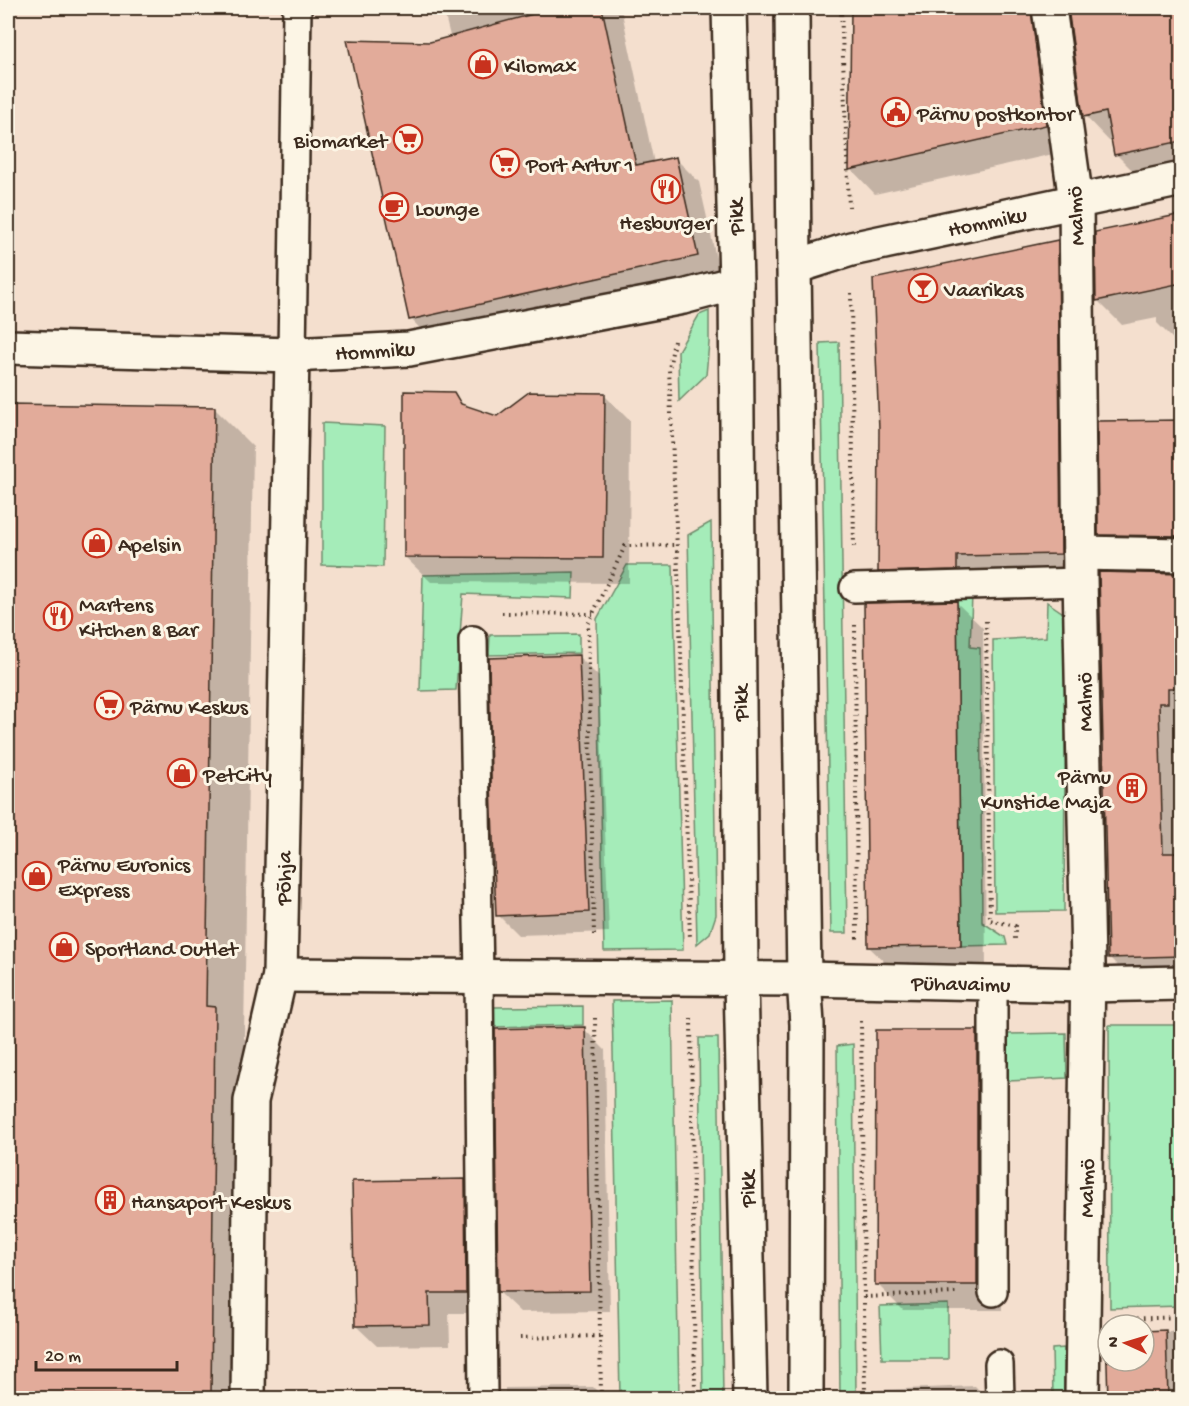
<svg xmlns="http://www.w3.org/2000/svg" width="1189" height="1406" font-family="'Gochi Hand',sans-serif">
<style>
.green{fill:#a5ecb9;stroke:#708b6c;stroke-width:1.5}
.shadow{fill:#0003}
.building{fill:#e2ab9a;stroke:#3b2a1e;stroke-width:1.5}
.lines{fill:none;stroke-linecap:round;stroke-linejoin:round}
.lane-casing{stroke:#3b2a1e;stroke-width:32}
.street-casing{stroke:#3b2a1e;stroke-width:38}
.secondary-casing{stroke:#3b2a1e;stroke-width:38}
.path{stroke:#3b2a1e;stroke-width:4;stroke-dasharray:1.5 4.5;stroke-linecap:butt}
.lane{stroke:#fcf5e5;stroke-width:27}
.street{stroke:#fcf5e5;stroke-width:33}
.secondary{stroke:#fcf5e5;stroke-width:33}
.labels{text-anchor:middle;stroke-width:6;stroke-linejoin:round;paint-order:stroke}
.poi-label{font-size:22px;fill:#3b2a1e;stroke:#fcf5e5;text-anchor:start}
.street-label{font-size:22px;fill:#3b2a1e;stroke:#fcf5e5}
</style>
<rect width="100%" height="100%" fill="#f4dfce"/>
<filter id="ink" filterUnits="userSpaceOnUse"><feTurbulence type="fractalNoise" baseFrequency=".0167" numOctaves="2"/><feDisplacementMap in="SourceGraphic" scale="12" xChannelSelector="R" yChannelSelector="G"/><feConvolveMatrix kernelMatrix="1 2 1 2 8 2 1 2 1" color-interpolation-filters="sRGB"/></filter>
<g filter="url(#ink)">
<!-- green -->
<g class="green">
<path d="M709 311V343L706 375 679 401 678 351 699 315Z"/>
<path d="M839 342 847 933H831L820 343Z"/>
<path d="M322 423 385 426 383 567 322 565Z"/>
<path d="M711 522 716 915 710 933 697 944 688 535Z"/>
<path d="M627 565H673L683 950 604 951 597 619Z"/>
<path d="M574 572 573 598 463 594 456 690 420 691 423 575Z"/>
<path d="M972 595 970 647 980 648 982 922 1005 937 1007 945 961 946 957 596Z"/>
<path d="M1047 602 1066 615 1064 911 995 912 993 640 1046 637Z"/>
<path d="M579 634V653L489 655 490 635Z"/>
<path d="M672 1000 679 1398H620L612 1001Z"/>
<path d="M583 1006V1025L494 1027V1007Z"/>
<path d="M1109 1025H1181V1306L1110 1308Z"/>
<path d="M1066 1033 1067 1078 1008 1081 1007 1034Z"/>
<path d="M699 1038H718L723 1398H703Z"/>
<path d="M853 1044 856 1398H840L837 1046Z"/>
<path d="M948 1304V1359H882L880 1306Z"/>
<path d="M1064 1348V1398H1053L1052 1349Z"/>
</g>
<!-- shadow -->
<g class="shadow">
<path d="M443 8H621L654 163 676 159 699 182 721 280 434 343 411 319 452 44Z"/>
<path d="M852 8H1182V171L1141 179 1116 154 1113 140 1109 141 1085 116 1070 15 1062 18 1071 150 875 194 851 169Z"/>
<path d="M1182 215V348L1157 323V318L1122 325 1097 300Z"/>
<path d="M1057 242 1074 259 1078 571 897 588 880 571V429Z"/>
<path d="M453 394 467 408 497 418 604 395 630 421 629 583 431 582 405 557Z"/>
<path d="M8 405 214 408 253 447 244 1038 252 1046 249 1398H8Z"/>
<path d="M1182 421V560L1125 559 1100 534Z"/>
<path d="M1182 575V981L1134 982 1109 957Z"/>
<path d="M957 603 983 628 986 972H895L869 947Z"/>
<path d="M579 657 599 677 609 932 518 935 498 915Z"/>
<path d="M584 1029 605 1050 610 1311 520 1312 499 1292Z"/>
<path d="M977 1031 1002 1057V1310H903L877 1284Z"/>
<path d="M465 1181 485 1201 486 1313H449L450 1345 377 1346 356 1326Z"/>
<path d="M1182 1331V1398H1109V1361H1144V1333Z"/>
<path d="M975 1386 987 1398H878V1390Z"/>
<path d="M593 1387 604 1398H505V1388Z"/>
</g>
<!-- building -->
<g class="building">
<path d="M555 8H602L636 165 676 157 698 256 409 320 347 40 430 42Z"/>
<path d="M851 8H1031L1046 125 849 170Z"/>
<path d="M1068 8H1182V141L1114 155 1106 112 1083 117Z"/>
<path d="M1182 214V283L1096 301 1095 232Z"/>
<path d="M1058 240 1061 554 957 556V570L878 572 879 429 873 279Z"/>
<path d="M404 391 454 392 461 404 497 416 529 392 605 393 603 558 404 557Z"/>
<path d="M8 404 215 407 206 1006 215 1007 211 1396 8 1394Z"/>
<path d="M1182 420V536L1098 535 1097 421Z"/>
<path d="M1099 572 1182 574V688H1168V703H1159L1163 853H1182V956L1108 958Z"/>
<path d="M957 601 961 946 868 947 864 603Z"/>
<path d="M579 655 589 912 496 916 491 783 489 658Z"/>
<path d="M585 1027 590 1291 498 1292 495 1029Z"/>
<path d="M876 1030H977V1285H875Z"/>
<path d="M465 1179 466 1293H429L430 1325 355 1326 352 1181Z"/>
<path d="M1166 1330 1168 1398H1108L1106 1333H1108V1361H1144V1331Z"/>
</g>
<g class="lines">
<!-- lane casing -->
<g class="lane-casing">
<g id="lane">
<path d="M292 355 297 8"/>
<path d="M854 588 1081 582"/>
<path d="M473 640 479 977 483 1398"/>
<path d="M993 1292V983"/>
<path d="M999 1364 1000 1398"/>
</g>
</g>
<!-- street casing -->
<g class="street-casing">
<g id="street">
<path d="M1049 8 1076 201 1080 576 1088 964 1082 1398"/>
<path d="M794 267 851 249 1182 179"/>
<path d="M8 347 292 355 409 349 683 297 736 283"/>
<path d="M1080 553 1182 555"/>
<path d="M280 975 804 979 1088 985 1182 983"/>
<path d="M248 1398 251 1101 280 975 292 355"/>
</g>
</g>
<!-- secondary casing -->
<g class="secondary-casing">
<g id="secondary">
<path d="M729 8 736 283 741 979 750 1398"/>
<path d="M792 8 794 267 804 979 807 1024 806 1398"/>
</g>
</g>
<!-- path -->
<g class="path">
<path d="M841 8 849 207"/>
<path d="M851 293 854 549"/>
<path d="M674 341 669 369 679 593 690 939"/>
<path d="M502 613 593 614"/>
<path d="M986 621 990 920 1015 926V942"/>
<path d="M855 625 857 939"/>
<path d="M594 935 588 624 625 546 677 545"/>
<path d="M595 1018 601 1398"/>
<path d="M691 1018 695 1398"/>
<path d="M861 1021 865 1398"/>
<path d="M864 1297 956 1293"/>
<path d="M1125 1319 1182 1317"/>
<path d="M520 1338 600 1336"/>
</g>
<!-- lane -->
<use href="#lane" class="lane"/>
<!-- street -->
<use href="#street" class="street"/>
<!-- secondary -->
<use href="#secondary" class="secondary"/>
</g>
</g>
<!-- icons -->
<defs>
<g id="shop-ring" transform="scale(1.5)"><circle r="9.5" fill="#fcf5e5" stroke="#c8321e" stroke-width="1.5"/><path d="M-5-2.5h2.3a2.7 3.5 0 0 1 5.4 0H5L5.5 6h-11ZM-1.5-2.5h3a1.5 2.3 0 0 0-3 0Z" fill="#c8321e"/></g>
<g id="civic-ring" transform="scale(1.5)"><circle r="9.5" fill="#fcf5e5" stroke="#c8321e" stroke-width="1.5"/><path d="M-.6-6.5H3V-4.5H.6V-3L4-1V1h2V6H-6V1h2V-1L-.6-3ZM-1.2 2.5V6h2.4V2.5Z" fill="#c8321e"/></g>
<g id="supermarket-ring" transform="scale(1.5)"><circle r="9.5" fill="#fcf5e5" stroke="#c8321e" stroke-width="1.5"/><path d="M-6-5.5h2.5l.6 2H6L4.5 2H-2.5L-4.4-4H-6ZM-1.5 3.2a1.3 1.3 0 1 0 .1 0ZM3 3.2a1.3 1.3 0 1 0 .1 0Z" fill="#c8321e"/></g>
<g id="restaurant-ring" transform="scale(1.5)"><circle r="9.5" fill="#fcf5e5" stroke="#c8321e" stroke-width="1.5"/><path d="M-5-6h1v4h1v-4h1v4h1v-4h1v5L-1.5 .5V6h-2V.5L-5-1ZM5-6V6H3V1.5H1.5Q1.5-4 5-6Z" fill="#c8321e"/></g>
<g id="cafe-ring" transform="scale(1.5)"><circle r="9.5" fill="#fcf5e5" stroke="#c8321e" stroke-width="1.5"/><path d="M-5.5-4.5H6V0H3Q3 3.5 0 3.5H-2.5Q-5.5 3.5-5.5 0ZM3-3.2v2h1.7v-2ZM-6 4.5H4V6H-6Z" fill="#c8321e"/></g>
<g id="bar-ring" transform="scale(1.5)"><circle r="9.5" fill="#fcf5e5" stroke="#c8321e" stroke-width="1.5"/><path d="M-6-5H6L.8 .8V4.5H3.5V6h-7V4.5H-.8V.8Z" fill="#c8321e"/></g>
<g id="building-ring" transform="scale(1.5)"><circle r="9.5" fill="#fcf5e5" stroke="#c8321e" stroke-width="1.5"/><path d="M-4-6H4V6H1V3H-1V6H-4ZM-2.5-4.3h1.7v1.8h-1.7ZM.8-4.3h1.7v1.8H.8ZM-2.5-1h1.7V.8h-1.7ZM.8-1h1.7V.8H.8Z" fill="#c8321e"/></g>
</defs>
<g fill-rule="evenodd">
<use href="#shop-ring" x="483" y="64"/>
<use href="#civic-ring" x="896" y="112"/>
<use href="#supermarket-ring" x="408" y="139"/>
<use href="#supermarket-ring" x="505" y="163"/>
<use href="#restaurant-ring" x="666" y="189"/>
<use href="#cafe-ring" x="394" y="207"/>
<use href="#bar-ring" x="923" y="288"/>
<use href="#shop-ring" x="97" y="543"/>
<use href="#restaurant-ring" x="58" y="616"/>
<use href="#supermarket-ring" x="109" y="705"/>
<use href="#shop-ring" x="182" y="773"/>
<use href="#building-ring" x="1132" y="788"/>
<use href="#shop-ring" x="37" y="876"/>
<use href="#shop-ring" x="64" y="947"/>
<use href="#building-ring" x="110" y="1200"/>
</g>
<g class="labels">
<!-- poi labels -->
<g class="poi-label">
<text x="504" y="72">Kilomax</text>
<text x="917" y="120">Pärnu postkontor</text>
<text x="387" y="147" text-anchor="end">Biomarket</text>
<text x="526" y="171">Port Artur 1</text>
<text x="415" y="215">Lounge</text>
<text x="666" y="229" text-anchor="middle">Hesburger</text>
<text x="944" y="296">Vaarikas</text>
<text x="118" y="551">Apelsin</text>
<text x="79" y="611">Martens<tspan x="79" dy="25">Kitchen &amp; Bar</tspan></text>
<text x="130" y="713">Pärnu Keskus</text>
<text x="203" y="781">PetCity</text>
<text x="1111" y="783" text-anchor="end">Pärnu<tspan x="1111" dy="25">Kunstide Maja</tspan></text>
<text x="58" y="871">Pärnu Euronics<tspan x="58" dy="25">Express</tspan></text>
<text x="85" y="955">Sportland Outlet</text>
<text x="131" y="1208">Hansaport Keskus</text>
</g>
<!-- street labels -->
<g class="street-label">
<text transform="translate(1074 216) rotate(-93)" y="8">Malmö</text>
<text transform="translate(734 217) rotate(-92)" y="8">Pikk</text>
<text transform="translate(987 220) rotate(-12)" y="8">Hommiku</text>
<text transform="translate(375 349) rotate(-4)" y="8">Hommiku</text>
<text transform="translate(1083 702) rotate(-91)" y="8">Malmö</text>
<text transform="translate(739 703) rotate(-90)" y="8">Pikk</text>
<text transform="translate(282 878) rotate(-89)" y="8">Põhja</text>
<text transform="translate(961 982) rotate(1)" y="8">Pühavaimu</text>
<text transform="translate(1085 1188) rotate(-89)" y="8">Malmö</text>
<text transform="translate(746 1189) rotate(-91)" y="8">Pikk</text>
</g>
</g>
<!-- margin -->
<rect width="1189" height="1406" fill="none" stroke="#fcf5e5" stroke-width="30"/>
<rect x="15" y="15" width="1159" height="1376" fill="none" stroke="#3b2a1e" stroke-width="2" filter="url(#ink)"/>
<!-- north arrow -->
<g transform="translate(1126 1343) rotate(274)"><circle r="28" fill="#fcf5e5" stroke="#afa495" stroke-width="1.5"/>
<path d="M0-4.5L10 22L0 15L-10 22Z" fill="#c8321e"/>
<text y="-9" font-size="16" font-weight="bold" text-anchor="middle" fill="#3b2a1e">N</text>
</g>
<!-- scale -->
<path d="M36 1361v9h141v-9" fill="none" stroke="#3b2a1e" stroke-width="3"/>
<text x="45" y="1361" font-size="18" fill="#3b2a1e" stroke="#fcf5e5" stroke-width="4.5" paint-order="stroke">20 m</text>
</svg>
